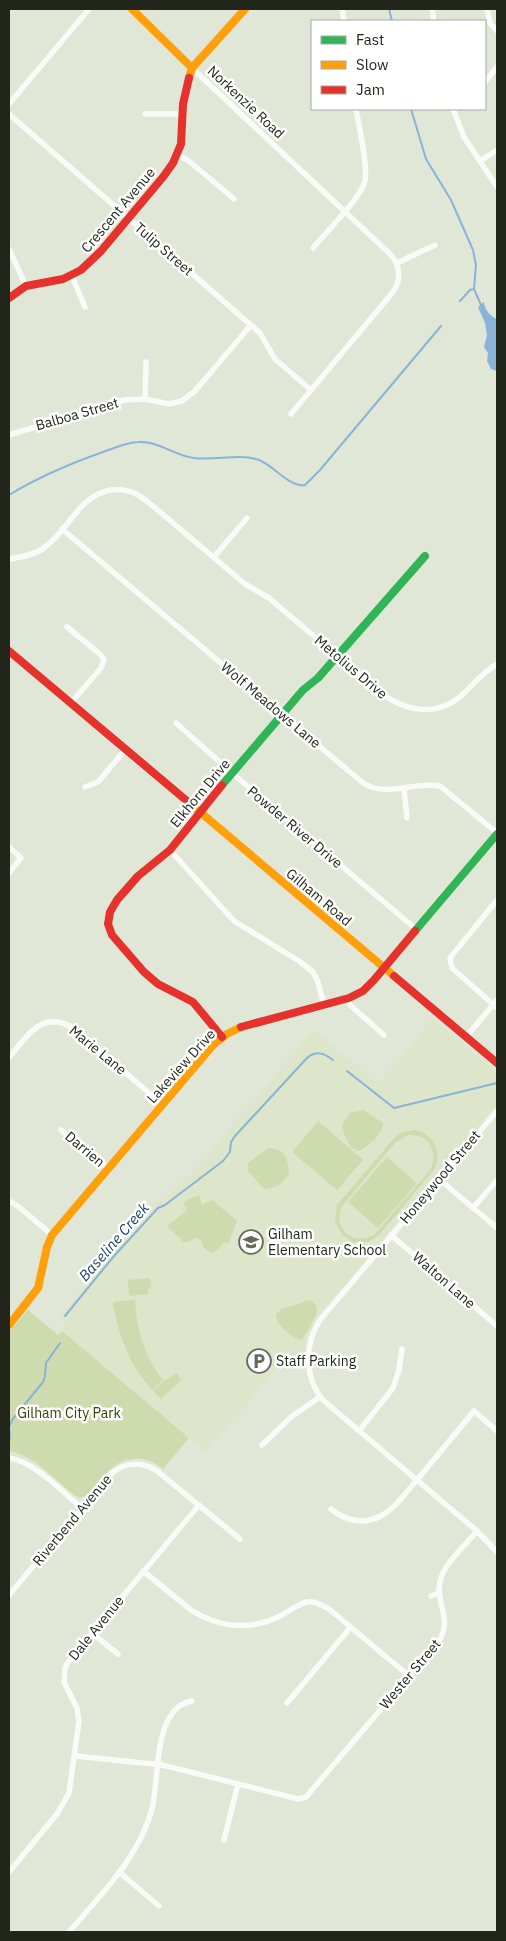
<svg xmlns="http://www.w3.org/2000/svg" width="506" height="1941" font-family="'IBM Plex Sans',sans-serif">
<style>
.built{fill:#dde6ca}
.green{fill:#cedbaf;fill-rule:evenodd}
.water{fill:#89b3d7}
.lines{fill:none;stroke-linecap:round;stroke-linejoin:round}
.stream{stroke:#89b3d7;stroke-width:2}
.street{stroke:#fafbf9;stroke-width:5.5}
.fast{stroke:#30b455;stroke-width:8}
.slow{stroke:#ff9f0a;stroke-width:8}
.jam{stroke:#e5322d;stroke-width:8}
.labels{text-anchor:middle;stroke-width:5;stroke-linejoin:round;paint-order:stroke}
.street-label{font-size:14px;fill:#22261a;stroke:#fff}
.poi-label{font-size:14px;fill:#22261a;stroke:#fff;text-anchor:start}
.park-label{font-size:14px;fill:#364206;stroke:#fff}
.water-label{font-size:15px;font-style:italic;fill:#184268;stroke:#fff}
</style>
<rect width="100%" height="100%" fill="#e1e7d6"/>
<!-- built -->
<path class="built" d="M433 1019 497 1073V1104L321 1312 308 1334 302 1356 288 1355 206 1452 62 1331 67 1324 59 1318 159 1198 163 1202 186 1176 188 1178 310 1034 318 1032 378 1084Z"/>
<!-- green -->
<g class="green">
<path d="M364 1110 383 1123C383 1135 368 1146 359 1151L351 1148 345 1137 342 1125 350 1113Z"/>
<path d="M318 1121 363 1160 337 1190 292 1152Z"/>
<path d="M414 1130C434 1133 443 1152 434 1170L379 1235 368 1242H353L342 1235 335 1221 337 1205 396 1136 403 1132ZM408 1135C429 1134 438 1151 431 1169L374 1235C352 1247 332 1228 342 1206L395 1143Z"/>
<path d="M268 1148C285 1149 287 1156 289 1172 283 1184 277 1188 264 1189L248 1171V1163Z"/>
<path d="M387 1157 417 1183 378 1228 348 1202Z"/>
<path d="M199 1195 202 1205 212 1200 237 1221 229 1242 223 1243 219 1249 211 1253 203 1247 201 1240 195 1238 188 1242H181V1239L167 1226 187 1210 183 1202Z"/>
<path d="M150 1278 151 1288 148 1289V1294L129 1296 128 1280Z"/>
<path d="M135 1300C137 1331 144 1355 163 1380L152 1390C129 1363 121 1341 113 1306V1302Z"/>
<path d="M310 1300 317 1306V1313L304 1337 300 1340C291 1336 275 1325 276 1315L281 1309Z"/>
<path d="M28 1310 58 1335 62 1331 189 1438 163 1469C155 1462 146 1458 135 1459 103 1460 98 1495 79 1498 55 1482 39 1457 9 1451V1332Z"/>
<path d="M177 1373 181 1380 161 1399 153 1391 164 1381Z"/>
</g>
<!-- water -->
<path class="water" d="M484 302C484 309 491 317 497 319V371L491 369 487 361 488 353 484 347 487 335 485 323 478 307Z"/>
<g class="lines">
<!-- stream -->
<g class="stream">
<path d="M389 9 392 21"/>
<path d="M411 109 426 159 451 200 473 250 476 265 474 289"/>
<path d="M460 301 470 290 474 289 481 305"/>
<path d="M9 495C40 476 69 464 103 452 114 448 127 442 139 442 159 441 175 456 194 458 216 461 238 453 259 460 273 465 290 488 305 485L320 470 441 326"/>
<path d="M347 1071 394 1108 497 1083"/>
<path d="M65 1316 114 1256 158 1208 165 1205 223 1161 230 1152 231 1142 235 1136 307 1058C316 1050 324 1053 333 1060"/>
<path d="M10 1439 9 1427 12 1420 43 1382 45 1376 46 1363 60 1343"/>
</g>
<!-- street -->
<g class="street">
<path d="M342 9 344 21"/>
<path d="M432 9 434 21"/>
<path d="M487 9 490 23 497 31"/>
<path d="M192 68 390 254C400 265 402 279 393 292L291 414"/>
<path d="M485 82 497 67"/>
<path d="M9 104 89 9"/>
<path d="M453 109 464 137 497 187"/>
<path d="M9 114 260 333 275 359 311 390"/>
<path d="M145 114H183"/>
<path d="M177 155 189 161 234 199"/>
<path d="M480 161 497 150"/>
<path d="M313 248C325 233 361 198 365 181 368 165 359 127 356 109"/>
<path d="M9 249 26 286"/>
<path d="M397 263 435 245"/>
<path d="M72 276 85 307"/>
<path d="M145 399 146 362"/>
<path d="M9 435 124 400 145 399 169 404 182 401 195 391 251 325"/>
<path d="M62 529 363 783C387 798 414 781 440 786L497 833"/>
<path d="M214 557 247 518"/>
<path d="M9 559C21 557 35 555 45 547 70 529 78 496 111 490 125 488 137 493 147 501L245 584 269 598 381 693C406 712 438 717 462 695 474 684 483 672 497 664"/>
<path d="M67 627 100 654 104 660 101 668 70 704"/>
<path d="M176 723 232 773 416 929"/>
<path d="M85 787 98 782 125 750"/>
<path d="M404 789 407 818"/>
<path d="M9 847 21 858 9 873"/>
<path d="M170 850 234 921 299 961 313 972 318 982 324 1005"/>
<path d="M497 900 450 958 452 968 497 1008"/>
<path d="M347 999 351 1006 384 1035"/>
<path d="M466 1037 497 1000"/>
<path d="M9 1058C27 1036 42 1009 73 1028L162 1104"/>
<path d="M497 1111 320 1320C304 1344 304 1379 324 1401L477 1531 497 1552"/>
<path d="M61 1130 108 1168"/>
<path d="M439 1179 497 1228"/>
<path d="M9 1201 19 1207 52 1235"/>
<path d="M473 1208 497 1180"/>
<path d="M391 1235 497 1326"/>
<path d="M359 1431 393 1388 399 1370 402 1349"/>
<path d="M262 1445 291 1417 320 1397"/>
<path d="M9 1458C35 1462 61 1491 82 1508"/>
<path d="M331 1509C346 1521 363 1525 381 1516 396 1508 406 1492 417 1480 436 1457 455 1434 474 1411L497 1431"/>
<path d="M143 1571 191 1610C219 1628 250 1631 280 1616 288 1612 298 1604 307 1602 315 1601 322 1605 329 1609L409 1676"/>
<path d="M9 1595 112 1473C125 1462 141 1462 156 1470L240 1539"/>
<path d="M431 1596 439 1593"/>
<path d="M92 1633 118 1654"/>
<path d="M287 1703 350 1628"/>
<path d="M76 1756 162 1765 298 1799 306 1797 439 1641C453 1618 435 1604 440 1581 445 1562 465 1546 477 1531"/>
<path d="M224 1840 238 1784"/>
<path d="M9 1872 57 1814 69 1793 79 1721 77 1708 64 1682 65 1668 68 1662 199 1505"/>
<path d="M119 1872 159 1906"/>
<path d="M69 1932C100 1895 139 1858 152 1809 159 1781 154 1727 178 1707 182 1704 187 1702 192 1701"/>
</g>
<!-- fast -->
<g class="fast">
<path d="M222 785 303 690 318 678 425 556"/>
<path d="M415 931 497 834"/>
</g>
<!-- slow -->
<g class="slow">
<path d="M132 9 192 68"/>
<path d="M189 78 192 68 245 9"/>
<path d="M187 801 394 976"/>
<path d="M9 1325 38 1288 47 1247 52 1235 214 1044 227 1034 241 1027"/>
</g>
<!-- jam -->
<g class="jam">
<path d="M9 298 26 286 63 279 81 270 101 251 163 177 173 163 181 144 183 104 189 78"/>
<path d="M9 651 187 801"/>
<path d="M394 976 497 1063"/>
<path d="M241 1027 349 998 363 991 374 980 415 931"/>
<path d="M222 1037 193 1002 158 984 144 972 112 935 108 924 110 912 117 900 138 876 170 850 222 785"/>
</g>
</g>
<!-- icons -->
<defs>
<g id="school-ring" transform="scale(1.25)"><circle r="9.5" fill="#fff" stroke="#656a5c" stroke-width="1.5"/><path d="M0-5L7-2L0 1L-7-2ZM-4 1L0 2.5L4 1V4Q0 6-4 4Z" fill="#656a5c"/></g>
<g id="parking-ring" transform="scale(1.25)"><circle r="9.5" fill="#fff" stroke="#656a5c" stroke-width="1.5"/><path d="M-3.5-5.5H1a3.5 3.5 0 0 1 0 7H-1V5.5H-3.5ZM-1-3.4V-.6H.8a1.4 1.4 0 0 0 0-2.8Z" fill="#656a5c"/></g>
</defs>
<g fill-rule="evenodd">
<use href="#school-ring" x="251" y="1242"/>
<use href="#parking-ring" x="259" y="1361"/>
</g>
<g class="labels">
<!-- street labels -->
<g class="street-label">
<text transform="translate(246 102) rotate(43)" y="5">Norkenzie Road</text>
<text transform="translate(118 210) rotate(-50)" y="5">Crescent Avenue</text>
<text transform="translate(164 249) rotate(41)" y="5">Tulip Street</text>
<text transform="translate(77 414) rotate(-16)" y="5">Balboa Street</text>
<text transform="translate(351 667) rotate(40)" y="5">Metolius Drive</text>
<text transform="translate(271 705) rotate(40)" y="5">Wolf Meadows Lane</text>
<text transform="translate(200 793) rotate(-50)" y="5">Elkhorn Drive</text>
<text transform="translate(295 827) rotate(40)" y="5">Powder River Drive</text>
<text transform="translate(319 897) rotate(40)" y="5">Gilham Road</text>
<text transform="translate(98 1050) rotate(39)" y="5">Marie Lane</text>
<text transform="translate(181 1066) rotate(-48)" y="5">Lakeview Drive</text>
<text transform="translate(85 1149) rotate(40)" y="5">Darrien</text>
<text transform="translate(440 1177) rotate(-50)" y="5">Honeywood Street</text>
<text transform="translate(444 1280) rotate(41)" y="5">Walton Lane</text>
<text transform="translate(72 1520) rotate(-50)" y="5">Riverbend Avenue</text>
<text transform="translate(96 1628) rotate(-51)" y="5">Dale Avenue</text>
<text transform="translate(410 1674) rotate(-50)" y="5">Wester Street</text>
</g>
<!-- poi labels -->
<g class="poi-label">
<text x="268" y="1239">Gilham<tspan x="268" dy="16">Elementary School</tspan></text>
<text x="276" y="1366">Staff Parking</text>
</g>
<!-- park labels -->
<g class="park-label">
<text x="69" y="1418">Gilham City Park</text>
</g>
<!-- water labels -->
<g class="water-label">
<text transform="translate(114 1242) rotate(-49)" y="5">Baseline Creek</text>
</g>
</g>
<!-- border -->
<rect width="506" height="1941" fill="none" stroke="#22261a" stroke-width="20"/>
<!-- legend -->
<rect x="311" y="20" width="175" height="90" fill="#ffffff" stroke="#a7a8a3"/>
<rect x="321" y="36" width="25" height="8" fill="#30b455" stroke="#a7a8a3"/>
<text x="356" y="45" font-size="15" fill="#22261a">Fast</text>
<rect x="321" y="61" width="25" height="8" fill="#ff9f0a" stroke="#a7a8a3"/>
<text x="356" y="70" font-size="15" fill="#22261a">Slow</text>
<rect x="321" y="86" width="25" height="8" fill="#e5322d" stroke="#a7a8a3"/>
<text x="356" y="95" font-size="15" fill="#22261a">Jam</text>
</svg>
